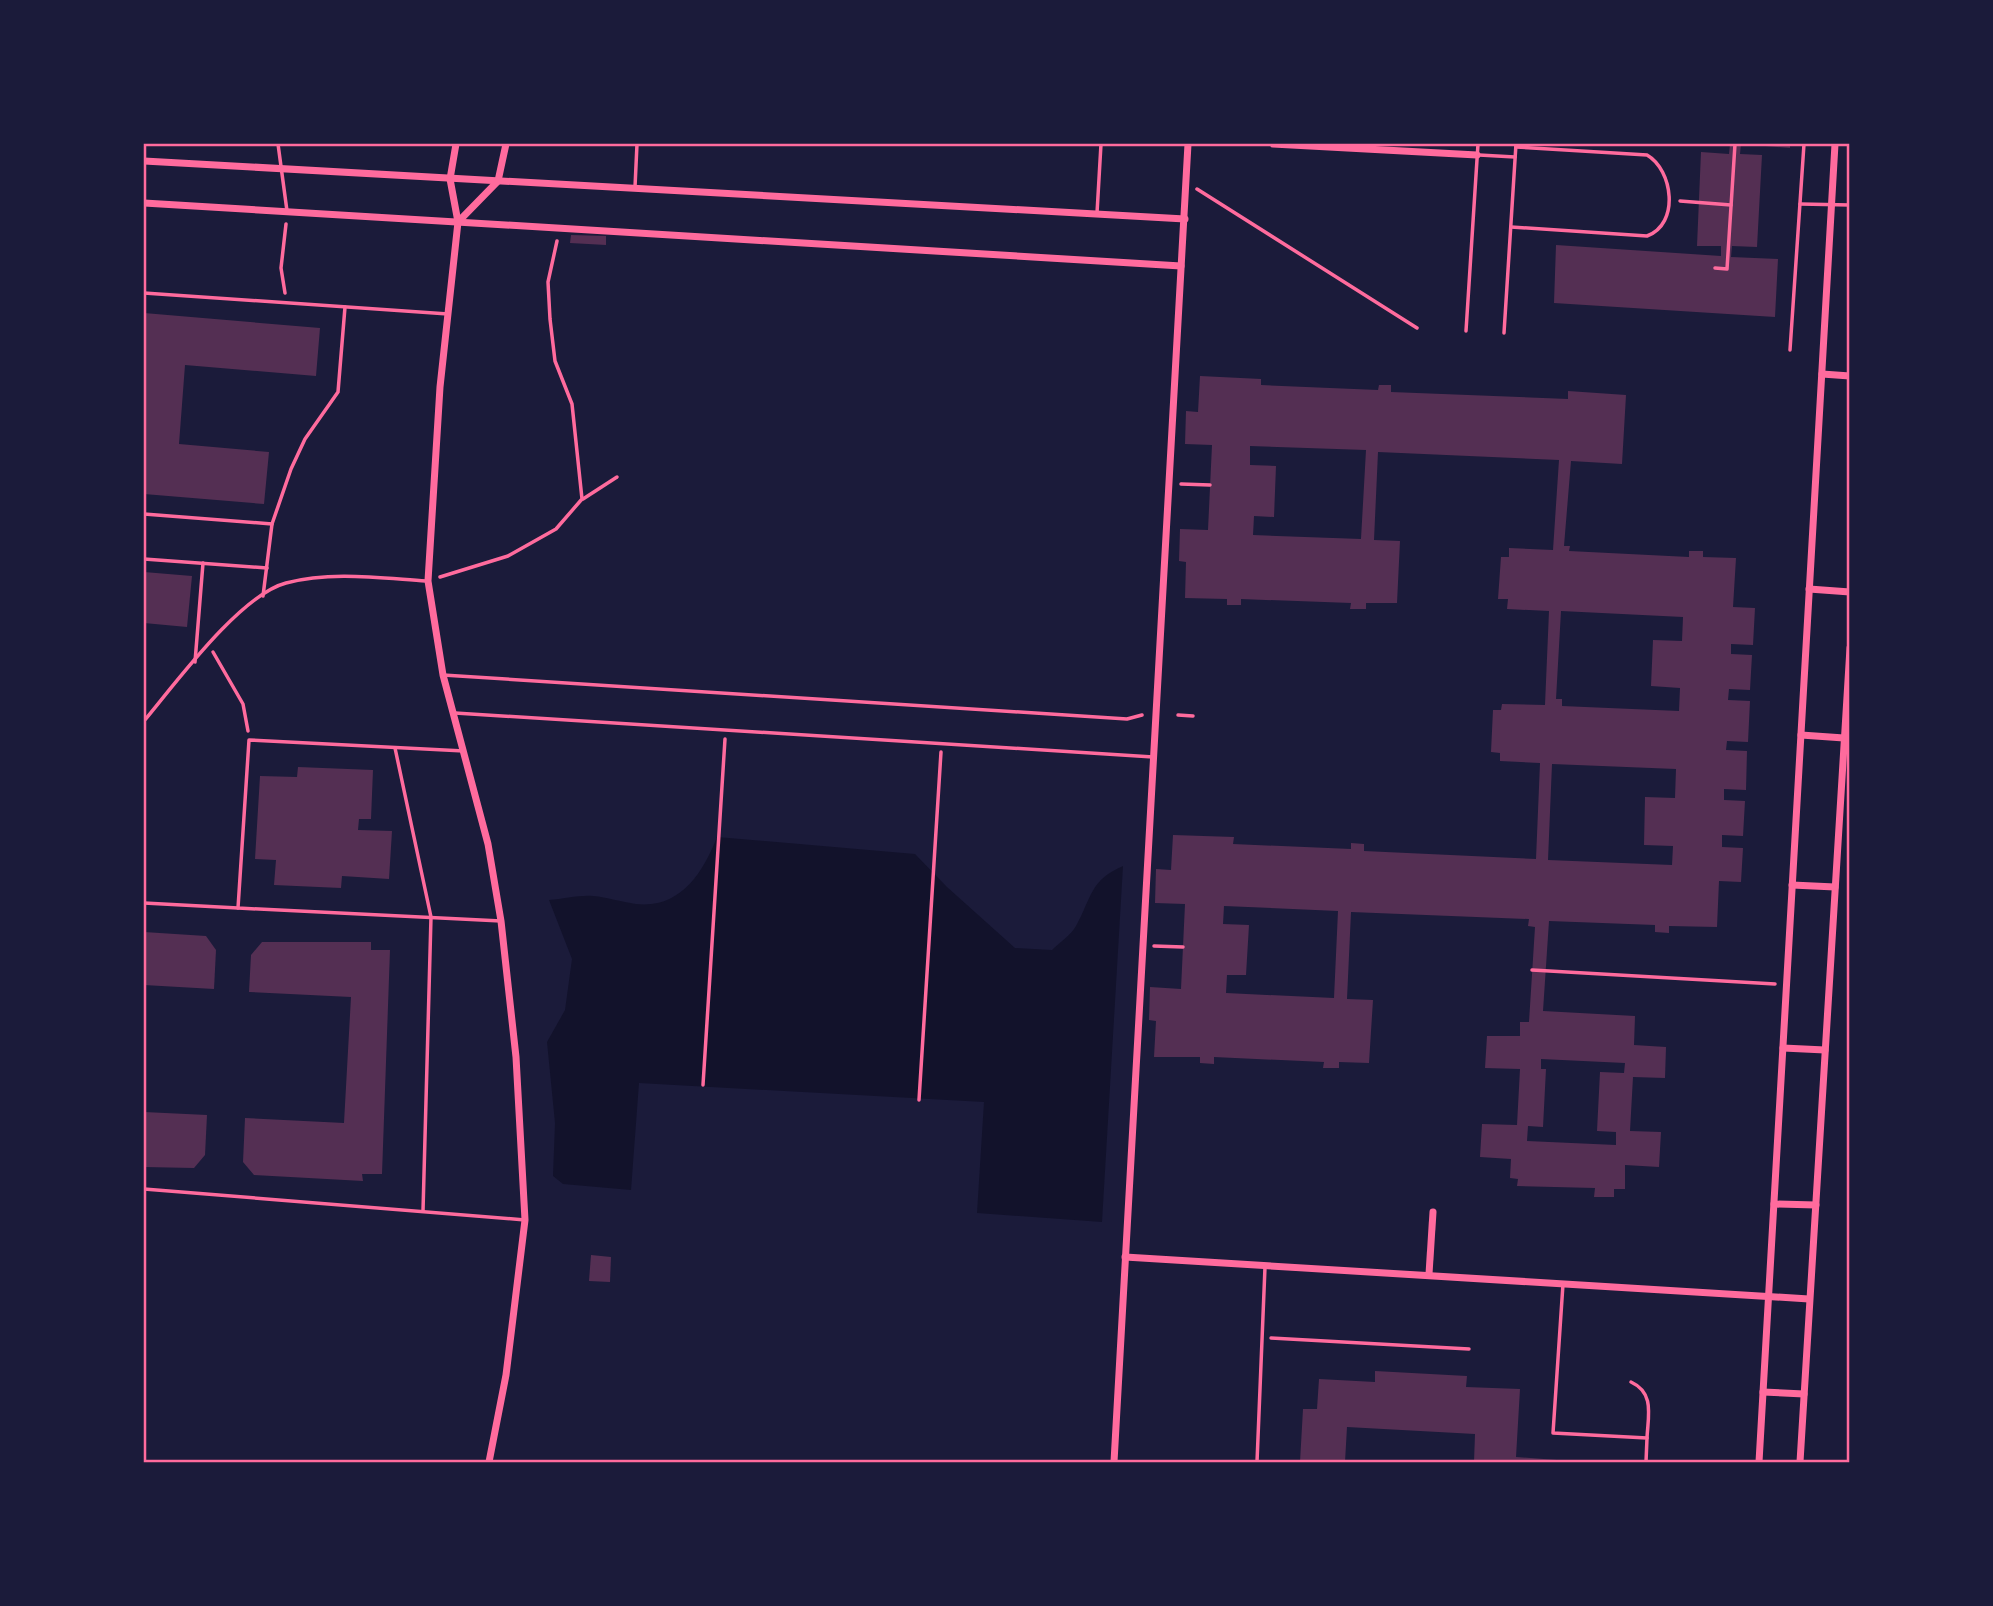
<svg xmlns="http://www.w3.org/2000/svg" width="1993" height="1606" font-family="'Public Sans',sans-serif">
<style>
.water{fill:#12122b}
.building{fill:#542f53;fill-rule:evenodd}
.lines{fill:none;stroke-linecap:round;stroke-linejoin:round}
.path{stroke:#ff6b9d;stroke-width:3.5}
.service{stroke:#ff6b9d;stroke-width:3.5}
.minor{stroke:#ff6b9d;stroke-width:7}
.neatline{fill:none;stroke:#ff6b9d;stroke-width:2.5}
</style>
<rect width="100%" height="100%" fill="#1b1b3a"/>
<!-- water -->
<path class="water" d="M717 837 915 854 947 887 1015 948 1052 950C1060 942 1071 935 1076 926 1092 897 1090 880 1123 866L1102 1222 977 1213 984 1102 639 1083 631 1190 563 1184 553 1176 555 1123 547 1042 565 1010 572 959 549 900C563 899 579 895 593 896 607 897 621 902 636 904 680 909 703 873 717 837Z"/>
<!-- building -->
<g class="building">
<path d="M1730 144H1741L1740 154 1762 155 1757 247 1732 246 1731 257 1778 259 1775 317 1554 303 1556 245 1721 256V246H1697L1701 152 1729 154Z"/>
<path d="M1741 144H1790V148Z"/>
<path d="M571 235 606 236V245L570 243Z"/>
<path d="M144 313 320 328 316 376 185 365 179 444 269 452 264 504 144 494Z"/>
<path d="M1200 376 1261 379V385L1378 390 1379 385H1391V392L1568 399V391L1626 395 1622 464 1571 461 1564 546H1570L1569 551 1689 557V551H1703V557L1736 558 1733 607 1755 608 1753 645 1731 644V654L1752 655 1750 690 1729 689 1728 700 1750 701 1748 742 1727 741 1726 750 1747 751 1746 790 1724 789V800L1745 801 1743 836 1722 835V847L1743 848 1741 882 1719 881 1717 927 1669 926V933L1655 932V925L1549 921 1543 1011 1635 1016 1634 1045 1666 1047 1665 1078 1633 1077 1630 1131 1661 1132 1659 1167 1625 1165V1189H1614V1197H1594L1595 1188 1517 1186 1518 1179 1510 1178 1511 1159 1480 1157 1482 1124 1517 1125 1520 1069 1485 1068 1487 1036H1520V1022H1529L1535 927 1528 926 1529 919 1351 912 1347 999 1373 1000 1369 1063 1339 1062V1068H1323L1324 1062 1214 1057V1064L1200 1063V1057H1154L1156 1021 1149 1020 1150 987 1181 989 1185 904 1155 903 1156 869 1171 870 1173 835 1234 837 1233 844 1351 849V843L1364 844V851L1536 859 1540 763 1500 761V753L1491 752 1493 710H1501L1502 704 1545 705 1549 611 1507 609 1508 599H1498L1501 557H1509V548L1553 550 1559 460 1378 452 1374 540 1400 541 1397 603H1366V609H1350L1351 603 1241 599V605H1227V599L1185 598 1186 562 1179 561 1180 529 1208 530 1212 445 1185 444 1186 411 1198 412ZM1250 446 1366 450 1361 539 1253 535 1254 516 1274 517 1276 466 1250 465ZM1561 611 1683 617 1682 641 1653 640 1651 686 1680 688 1679 711 1562 706V699H1556ZM1552 764 1676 769 1675 798 1645 797 1644 845 1673 846 1672 865 1548 860ZM1224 906 1338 911 1334 998 1226 993 1227 975H1246L1249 925 1223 924ZM1541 1059 1625 1063 1624 1073 1600 1072 1597 1131 1616 1132V1145L1527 1141 1528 1126 1543 1127 1546 1069H1541Z"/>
<path d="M144 572 192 576 187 627 144 623Z"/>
<path d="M298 767 373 770 371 819H359L358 830 392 831 389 879 342 876 341 888 274 885 276 860 255 859 260 776 297 777Z"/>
<path d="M144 932 206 936 216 950 214 989 144 985Z"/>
<path d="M262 942H371V950H390L382 1174H362L363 1181 254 1175 243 1162 245 1118 344 1123 351 997 249 992 251 955Z"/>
<path d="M144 1112 207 1115 205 1155 194 1168 144 1167Z"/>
<path d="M591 1255 611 1257 610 1282 589 1281Z"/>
<path d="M1375 1371 1467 1376 1466 1387 1520 1389 1516 1457 1583 1462H1474L1475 1434 1347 1427 1345 1462H1300L1303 1409H1317L1319 1379 1375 1382Z"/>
</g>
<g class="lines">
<!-- path -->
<g class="path">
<path d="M1197 189 1417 328"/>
<path d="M1680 201 1731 205"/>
<path d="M1715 268 1727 269 1735 144"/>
<path d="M285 293 281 268 286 224"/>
<path d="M1181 484 1210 485"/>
<path d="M583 499 617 477"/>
<path d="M440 577 508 556 556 529 582 499 572 404 555 361 550 319 548 282 557 241"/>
<path d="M213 652 243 704 248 731"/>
<path d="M1178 715 1193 716"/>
<path d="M1154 946 1183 947"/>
<path d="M1532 970 1775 984"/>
<path d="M703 1085 725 739"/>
<path d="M919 1100 941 752"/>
<path d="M1271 1338 1469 1349"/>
</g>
<!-- service -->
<g class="service">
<path d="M278 144 287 211"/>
<path d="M1479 155 1515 157"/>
<path d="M635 187 637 144"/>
<path d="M1800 204 1850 205"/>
<path d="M1097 213 1101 144"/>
<path d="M1511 227 1647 236C1680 224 1673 170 1647 155L1516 147"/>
<path d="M144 293 448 314"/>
<path d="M1466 331 1478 144"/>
<path d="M1504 333 1516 144"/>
<path d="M1790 350 1804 144"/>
<path d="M144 514 272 524"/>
<path d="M144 559 267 568"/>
<path d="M263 596 272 524 291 469 305 439 338 392 345 307"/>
<path d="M195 662 203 563"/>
<path d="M443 675 1127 719 1142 715"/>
<path d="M455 713 1153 757"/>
<path d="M144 721C175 684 240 595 286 583 331 571 380 578 426 581"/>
<path d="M395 748 431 917 423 1211"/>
<path d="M464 751 249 740 238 908 501 921"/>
<path d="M144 903 238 908"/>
<path d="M144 1189 525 1220"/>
<path d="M1563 1284 1553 1433 1647 1438 1646 1462"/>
<path d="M1631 1382C1655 1393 1648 1416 1647 1438"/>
<path d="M1257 1462 1265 1267"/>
</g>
<!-- minor -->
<g class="minor">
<path d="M456 144 450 179 458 222 440 387 428 581 443 675 488 844 501 921 516 1057 525 1220 506 1375 489 1462"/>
<path d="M1273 144 1477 155"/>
<path d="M144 161 1185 219"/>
<path d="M144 203 1181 266"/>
<path d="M458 222 498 181 506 144"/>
<path d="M1822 374 1850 376"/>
<path d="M1809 589 1850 592"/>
<path d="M1801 735 1844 738"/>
<path d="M1792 885 1835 887"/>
<path d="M1783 1048 1825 1050"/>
<path d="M1774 1204 1816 1205"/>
<path d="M1125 1257 1809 1299"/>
<path d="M1429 1274 1433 1212"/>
<path d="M1763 1392 1804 1394"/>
<path d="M1114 1462 1188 144"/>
<path d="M1759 1462 1835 144"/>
<path d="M1800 1462 1850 648"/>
</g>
</g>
<!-- border -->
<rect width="1993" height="1606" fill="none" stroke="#1b1b3a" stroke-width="290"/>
<rect x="145" y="145" width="1703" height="1316" class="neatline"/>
</svg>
